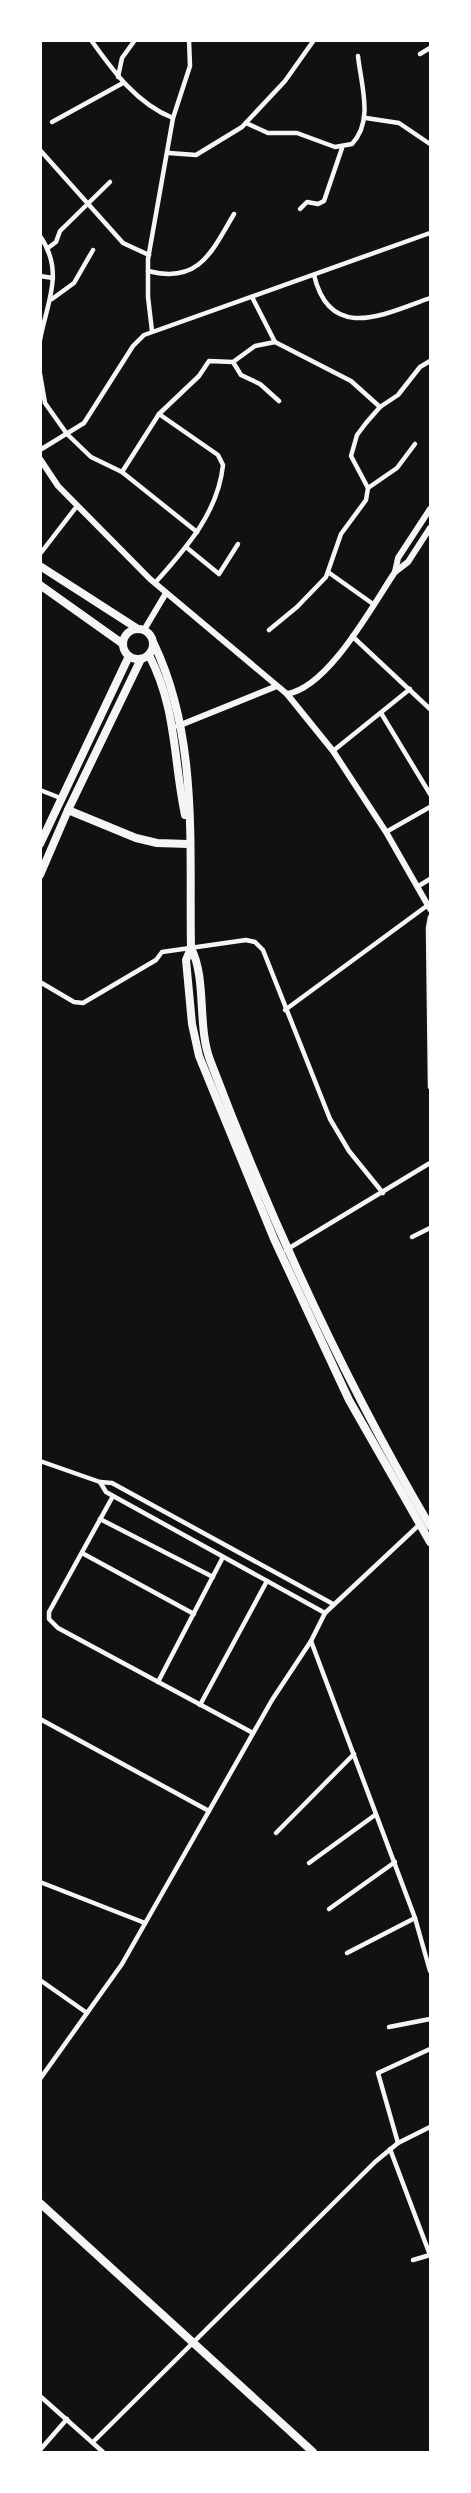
<svg xmlns="http://www.w3.org/2000/svg" width="471" height="2493" font-family="'DejaVu Sans',sans-serif">
<style>
.lines{fill:none;stroke-linecap:round;stroke-linejoin:round}
.minor{stroke:#f5f5f5;stroke-width:4.5}
.tertiary{stroke:#f5f5f5;stroke-width:6}
.primary{stroke:#f5f5f5;stroke-width:8}
.trunk{stroke:#f5f5f5;stroke-width:8}
</style>
<rect width="100%" height="100%" fill="#111"/>
<g class="lines">
<!-- minor -->
<g class="minor">
<path d="M91 40C113 71 137 104 173 118"/>
<path d="M420 54 430 48"/>
<path d="M118 77 122 58 135 40"/>
<path d="M366 118 399 123 430 144"/>
<path d="M52 122 123 83"/>
<path d="M246 123 268 133H297L335 147 352 144C374 121 361 85 358 56"/>
<path d="M40 150 123 243 149 255"/>
<path d="M169 153 196 155 242 127 285 81 314 40"/>
<path d="M300 209 307 202 318 204 324 201 342 148"/>
<path d="M40 236C65 272 47 302 40 340"/>
<path d="M48 248 56 242 60 231 110 182"/>
<path d="M148 271C199 284 211 253 234 214"/>
<path d="M314 275C330 343 385 314 430 298"/>
<path d="M40 276 53 278"/>
<path d="M252 297 275 342 351 381 380 407"/>
<path d="M52 299 74 283 93 250"/>
<path d="M152 331 148 297V259L173 118 190 66 189 40"/>
<path d="M233 362 241 375 260 384 279 401"/>
<path d="M40 374 45 403 67 434 91 457 122 472 197 532"/>
<path d="M40 450 84 423 133 346 144 335 430 233"/>
<path d="M122 472 159 414 199 376 209 361 233 362 255 346 275 342"/>
<path d="M368 488 397 468 415 444"/>
<path d="M186 547 219 574 238 544"/>
<path d="M40 554 77 506"/>
<path d="M328 572 373 604"/>
<path d="M155 583C186 548 218 513 223 465L218 455 159 414"/>
<path d="M269 630 297 607 326 577 341 534 366 500 368 488 351 456 357 435 366 423 380 407 398 395 420 367 430 361"/>
<path d="M352 636 430 709"/>
<path d="M381 713 430 794"/>
<path d="M333 751 410 689"/>
<path d="M40 790 63 799"/>
<path d="M386 832 430 807"/>
<path d="M417 887 430 879"/>
<path d="M430 917 428 928 430 1087"/>
<path d="M40 982 74 1002 83 1003 156 960 162 952 246 940 255 942 263 950 330 1119 349 1151 383 1193"/>
<path d="M285 1010 428 905"/>
<path d="M412 1237 430 1228"/>
<path d="M286 1250 430 1163"/>
<path d="M40 1461 100 1482 112 1483 333 1604"/>
<path d="M100 1482 106 1492 325 1613"/>
<path d="M113 1496 49 1612V1619L58 1628 253 1733"/>
<path d="M100 1519 213 1577"/>
<path d="M82 1553 194 1614"/>
<path d="M311 1641 415 1918 430 1971"/>
<path d="M158 1682 223 1557"/>
<path d="M200 1705 267 1581"/>
<path d="M40 1719 209 1811"/>
<path d="M276 1833 354 1754"/>
<path d="M309 1863 375 1815"/>
<path d="M40 1882 145 1923"/>
<path d="M329 1909 395 1862"/>
<path d="M347 1953 415 1918"/>
<path d="M40 1980 87 2013"/>
<path d="M389 2027 430 2019"/>
<path d="M40 2079 122 1964 272 1700 311 1641 325 1613 420 1524"/>
<path d="M398 2143 378 2073 430 2049"/>
<path d="M390 2149 430 2255 413 2260"/>
<path d="M40 2396 103 2452"/>
<path d="M93 2442 375 2162 398 2143 430 2127"/>
<path d="M40 2450 67 2419"/>
</g>
<!-- tertiary -->
<g class="tertiary">
<path d="M40 459 58 486 150 579 287 694 333 751 386 832 430 909"/>
<path d="M395 572 398 558 430 509"/>
<path d="M144 630 166 593"/>
<path d="M287 694C329 687 372 606 395 572L408 562 430 528"/>
<path d="M178 726 277 686"/>
</g>
<!-- primary -->
<g class="primary">
<path d="M68 810 136 838 157 843 188 844"/>
<path d="M40 844 129 656"/>
<path d="M40 875 68 810 141 659"/>
<path d="M40 2203 313 2452"/>
</g>
<!-- trunk -->
<g class="trunk">
<path d="M40 566 138 629"/>
<path d="M40 585 123 644"/>
<circle cx="138" cy="644" r="15"/>
<path d="M154 644C199 738 189 847 191 948L186 960 192 1024 199 1056 274 1239 349 1400 430 1542"/>
<path d="M149 655C177 709 173 758 185 815"/>
<path d="M191 948C207 979 197 1025 210 1060 271 1221 343 1378 430 1526"/>
</g>
</g>
<!-- border -->
<rect width="471" height="2493" fill="none" stroke="#ffffff" stroke-width="84"/>
</svg>
